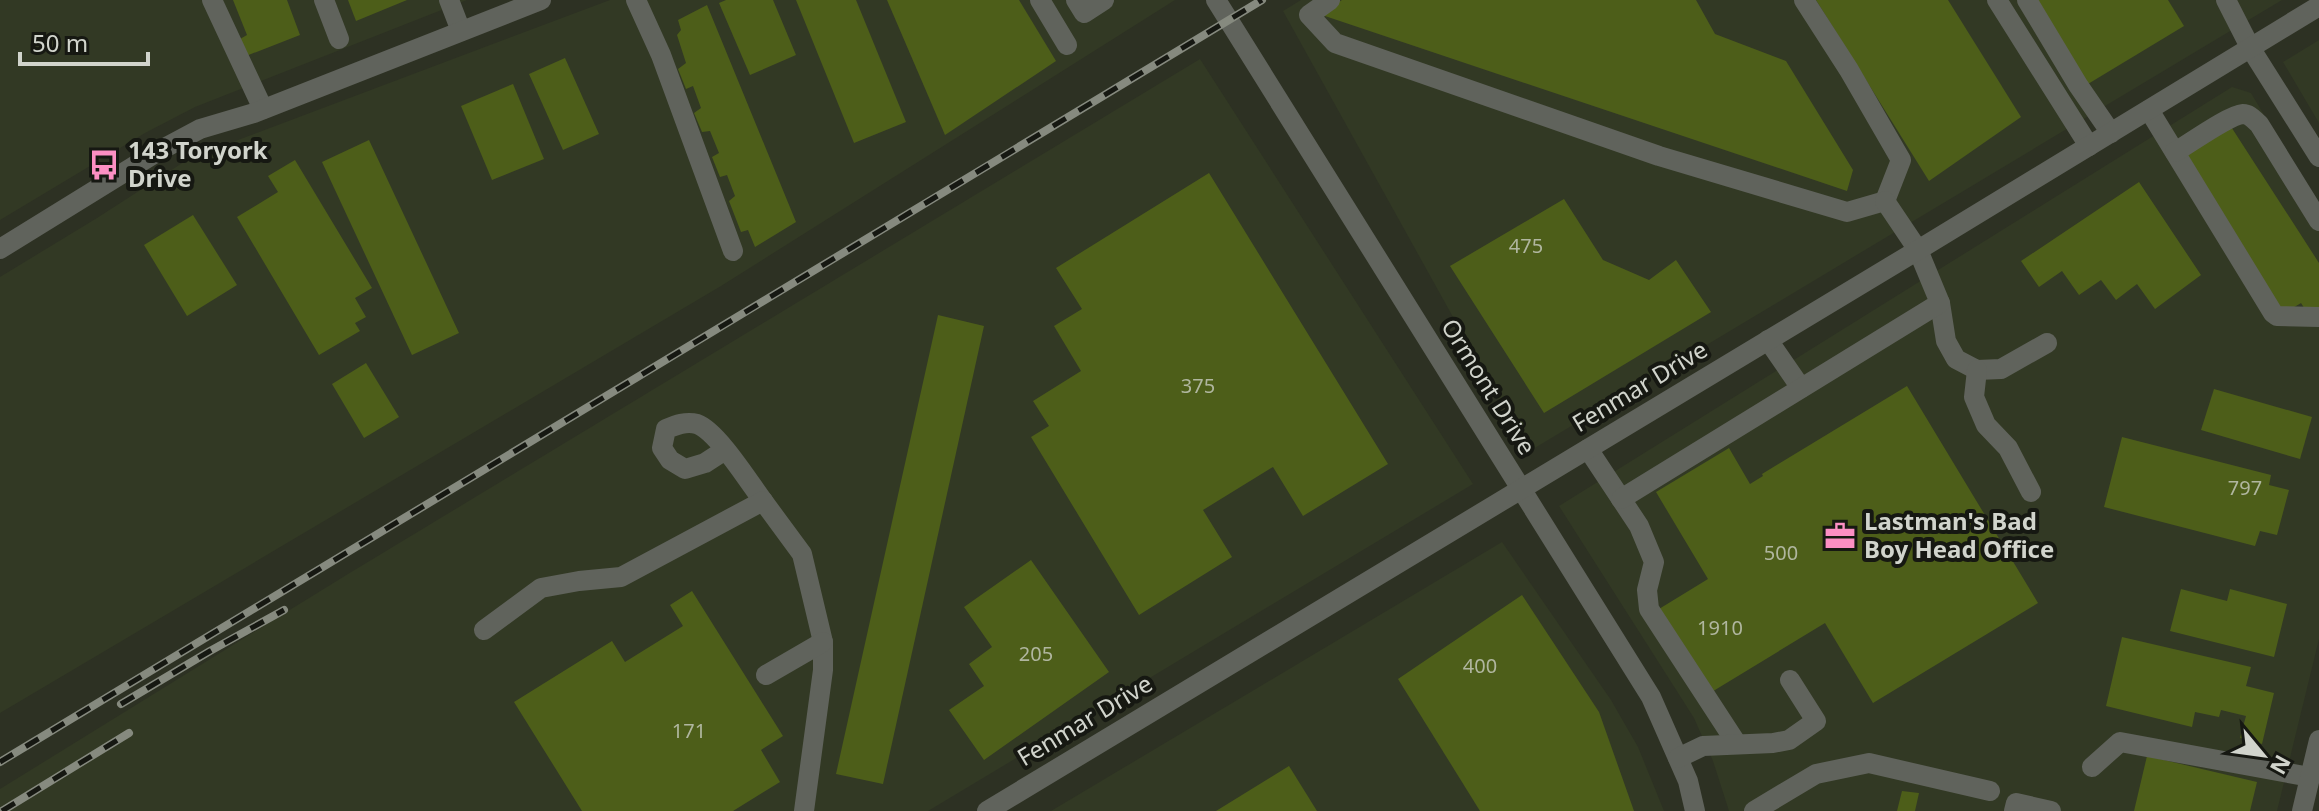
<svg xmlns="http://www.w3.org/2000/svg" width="2319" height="811" font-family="'Noto Sans',sans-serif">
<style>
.built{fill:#323924}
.building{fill:#4d5e19}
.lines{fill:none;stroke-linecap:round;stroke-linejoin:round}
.minor{stroke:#60635c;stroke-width:20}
.rail-casing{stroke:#868a7f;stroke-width:8}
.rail{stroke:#161812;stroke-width:5;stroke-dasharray:15;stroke-linecap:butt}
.labels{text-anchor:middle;stroke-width:8;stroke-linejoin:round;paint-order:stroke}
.number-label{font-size:20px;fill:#b0b69f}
.poi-label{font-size:24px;font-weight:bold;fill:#d1d4cc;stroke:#161812;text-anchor:start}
.street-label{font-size:24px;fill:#d1d4cc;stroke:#161812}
</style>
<rect width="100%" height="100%" fill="#2d3123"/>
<!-- built -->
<g class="built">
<path d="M0 0H467L195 107 145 133 0 220Z"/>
<path d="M610 0H1175L721 286 0 713V277L97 218 190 158Z"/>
<path d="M1301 0H2282L1528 452 1283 11Z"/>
<path d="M2319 40V123L2283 62Z"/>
<path d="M1200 59 1473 484 928 811H0V789L348 574Z"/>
<path d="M2232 87 2251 93 2319 208V639L2277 811H1729L1713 761 1694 718 1559 506Z"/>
<path d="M1502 542 1611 700 1638 747 1664 811H1051Z"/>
</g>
<!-- building -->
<g class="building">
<path d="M233 0H287L300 35 246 56 240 39 247 35Z"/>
<path d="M348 0H407L356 21Z"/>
<path d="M726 0H773L796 55 750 75 719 3Z"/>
<path d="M796 0H856L906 122 854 143Z"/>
<path d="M887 0H1019L1056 61 945 135Z"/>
<path d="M1342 0H1696L1715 34 1786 61 1853 170 1847 191 1319 14Z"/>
<path d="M1816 0H1948L2021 117 1929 181Z"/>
<path d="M2031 0H2168L2184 26 2083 87Z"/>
<path d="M707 5 796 222 755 247 748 230 741 232 729 201 735 196 727 175 720 177 712 157 719 153 710 131 702 132 694 113 701 108 693 86 686 89 678 69 686 63 677 35 681 30 678 20Z"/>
<path d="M565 58 599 134 563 150 529 74Z"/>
<path d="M513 84 544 159 492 180 461 106Z"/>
<path d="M2228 122 2319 263V310L2310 317 2301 303 2281 315 2178 155Z"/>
<path d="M369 140 459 333 412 355 322 162Z"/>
<path d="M295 160 372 288 355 298 366 317 355 323 360 331 319 355 237 217 278 192 268 176Z"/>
<path d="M1209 173 1388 464 1303 516 1273 467 1203 510 1232 557 1139 615 1031 437 1049 426 1033 401 1081 371 1054 326 1082 309 1056 268Z"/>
<path d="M2139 182 2201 275 2155 309 2137 284 2116 300 2101 280 2079 295 2062 271 2039 287 2021 261Z"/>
<path d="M1564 199 1603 260 1649 280 1676 260 1711 312 1544 413 1450 266Z"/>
<path d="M193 215 237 285 187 316 144 245Z"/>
<path d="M938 315 984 326 883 784 836 774Z"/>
<path d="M366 363 399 417 364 438 332 384Z"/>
<path d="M1907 386 2038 603 1873 703 1825 623 1710 693 1659 609 1708 579 1656 492 1729 448 1750 484 1763 476 1762 474Z"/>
<path d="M2214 389 2312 417 2300 459 2201 430Z"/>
<path d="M2122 437 2271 475 2269 485 2289 490 2277 535 2260 531 2255 546 2104 507Z"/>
<path d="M1031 560 1109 672 984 760 949 710 984 686 969 664 992 647 964 607Z"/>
<path d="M2181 589 2227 601 2230 589 2287 604 2274 657 2170 631Z"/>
<path d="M692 591 783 736 761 750 780 782 733 811H582L514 702 612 641 625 662 683 626 670 605Z"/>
<path d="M1522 595 1599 712 1634 811H1480L1398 679Z"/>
<path d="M2122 637 2251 667 2246 686 2274 693 2262 744 2240 738 2246 716 2221 710 2219 717 2195 712 2192 727 2106 706Z"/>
<path d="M2147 756 2257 782 2250 811H2134Z"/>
<path d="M1289 766 1317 811H1216Z"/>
<path d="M1902 791 1919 793 1915 811H1897Z"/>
</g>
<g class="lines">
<!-- minor -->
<g class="minor">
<path d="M212 0 263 109"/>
<path d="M324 0 339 39"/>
<path d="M449 0 461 31"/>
<path d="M636 0 661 55 733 251"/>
<path d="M1040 0 1067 45"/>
<path d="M1076 0 1084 13 1104 0"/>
<path d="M1216 0 1651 697 1688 781 1695 811"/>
<path d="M1330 0 1309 15 1335 43 1659 156 1847 212 1885 201"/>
<path d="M1804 0 1849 70 1901 160 1885 201"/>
<path d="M1997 0 2089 146"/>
<path d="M2027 0 2078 85 2111 133"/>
<path d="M2226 0 2251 49 2319 157"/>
<path d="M2149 110 2273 313 2277 316 2319 317"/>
<path d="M2175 152C2189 144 2229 115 2243 114 2250 114 2254 120 2259 124L2319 221"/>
<path d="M0 249 157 152 200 129 254 113 541 0"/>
<path d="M1940 303 1946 341 1956 359 1977 370 2001 369 2047 343"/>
<path d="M1768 340 1801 388"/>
<path d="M1977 370 1974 397 1986 425 2008 448 2031 492"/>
<path d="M1588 449 1639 526 1654 562 1647 590 1649 609 1737 744"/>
<path d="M725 450 705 463 685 469 670 460 662 448 666 429C676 425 686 421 697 424 717 431 749 482 763 501"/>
<path d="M1621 499 1940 303 1918 250 1885 201"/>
<path d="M484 630 541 588 579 581 621 577 763 501 802 554 823 642V670L804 811"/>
<path d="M766 675 823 642"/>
<path d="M1678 758 1703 746 1773 743 1789 740 1816 721 1790 680"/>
<path d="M2092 767 2120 742 2310 777"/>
<path d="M987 811 1918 250 2319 6"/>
<path d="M1754 811 1816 774 1869 763 1990 791"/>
<path d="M2014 811 2016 803 2051 811"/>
<path d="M2302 811 2319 740"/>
</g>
<!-- rail casing -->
<g class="rail-casing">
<g id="rail">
<path d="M121 704 210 651 284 610"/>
<path d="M0 762 1262 0"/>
<path d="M2 811 129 733"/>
</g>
</g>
<!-- rail -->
<use href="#rail" class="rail"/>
</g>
<!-- icons -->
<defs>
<g id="bus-bare" transform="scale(2.4)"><path d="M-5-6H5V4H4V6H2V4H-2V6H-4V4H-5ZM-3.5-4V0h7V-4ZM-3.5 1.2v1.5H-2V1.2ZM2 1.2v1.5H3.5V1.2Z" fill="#fc8fc3" stroke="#161812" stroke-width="2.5" paint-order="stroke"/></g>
<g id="office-bare" transform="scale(2.4)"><path d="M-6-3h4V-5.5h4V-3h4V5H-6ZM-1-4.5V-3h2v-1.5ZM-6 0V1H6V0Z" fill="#fc8fc3" stroke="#161812" stroke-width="2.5" paint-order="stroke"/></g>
</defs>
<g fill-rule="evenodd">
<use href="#bus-bare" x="104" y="165"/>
<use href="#office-bare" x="1840" y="536"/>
</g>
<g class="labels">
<!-- number labels -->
<g class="number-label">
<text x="1526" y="253">475</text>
<text x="1198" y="393">375</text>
<text x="2245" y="495">797</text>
<text x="1781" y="560">500</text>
<text x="1720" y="635">1910</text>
<text x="1036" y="661">205</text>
<text x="1480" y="673">400</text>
<text x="689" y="738">171</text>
</g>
<!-- poi labels -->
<g class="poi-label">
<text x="128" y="159">143 Toryork<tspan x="128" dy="28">Drive</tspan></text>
<text x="1864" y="530">Lastman's Bad<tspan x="1864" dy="28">Boy Head Office</tspan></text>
</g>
<!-- street labels -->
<g class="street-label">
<text transform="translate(1488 387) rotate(58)" y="8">Ormont Drive</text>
<text transform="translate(1640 387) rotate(-31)" y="8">Fenmar Drive</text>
<text transform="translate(1085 721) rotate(-31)" y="8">Fenmar Drive</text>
</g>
</g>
<!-- north arrow -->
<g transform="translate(2263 755) rotate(119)" stroke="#161812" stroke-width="6" paint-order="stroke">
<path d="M0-6L14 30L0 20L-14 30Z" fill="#d1d4cc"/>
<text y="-12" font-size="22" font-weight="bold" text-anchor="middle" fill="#d1d4cc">N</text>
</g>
<!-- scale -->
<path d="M20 52v12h128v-12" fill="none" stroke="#d1d4cc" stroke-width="4"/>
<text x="32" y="52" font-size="24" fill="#d1d4cc" stroke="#161812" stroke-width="6" paint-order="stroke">50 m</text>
</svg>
